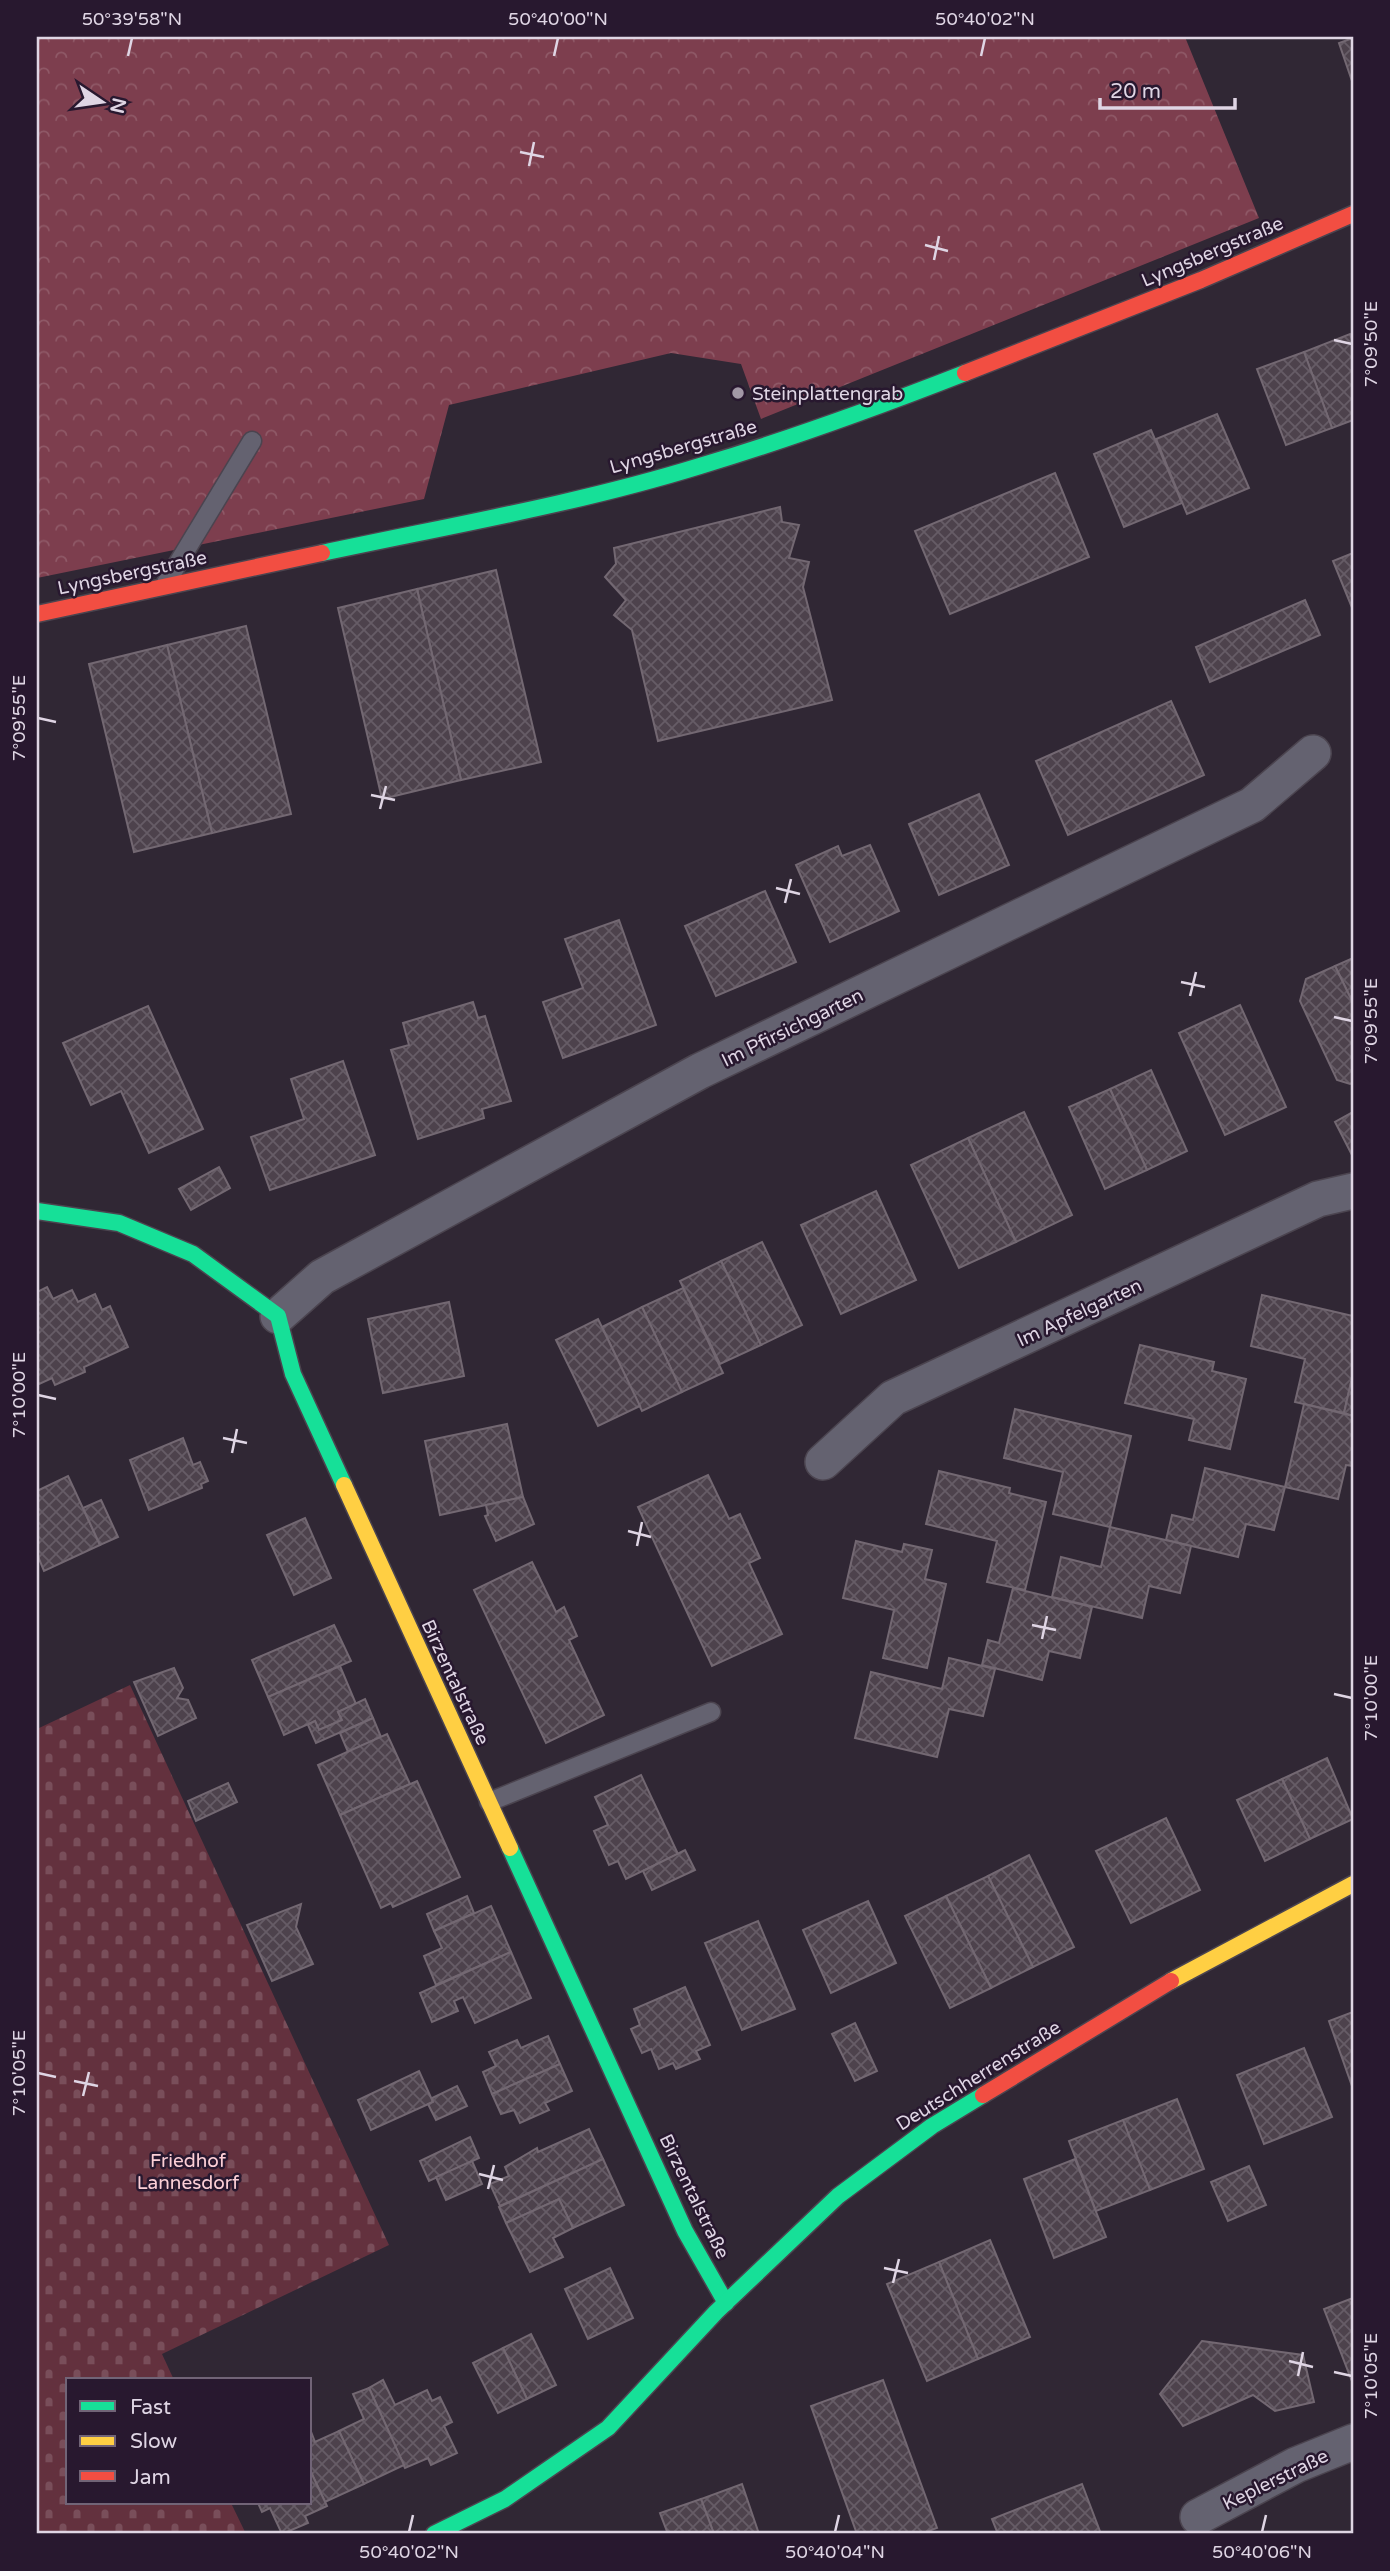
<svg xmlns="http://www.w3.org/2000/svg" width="1390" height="2571" font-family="'Varela Round',sans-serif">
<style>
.forest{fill:url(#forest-crowns)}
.cemetery{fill:url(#cemetery-stones)}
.building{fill:url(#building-cross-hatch);stroke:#736872;stroke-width:2}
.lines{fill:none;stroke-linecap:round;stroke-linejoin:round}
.lane-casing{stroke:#4b444f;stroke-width:21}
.street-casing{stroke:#4b444f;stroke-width:38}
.fast-casing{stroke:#4b444f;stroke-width:19}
.slow-casing{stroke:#4b444f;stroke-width:19}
.jam-casing{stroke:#4b444f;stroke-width:19}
.lane{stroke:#646270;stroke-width:18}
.street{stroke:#646270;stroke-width:35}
.fast{stroke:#16e098;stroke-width:16}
.slow{stroke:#ffcf43;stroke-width:16}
.jam{stroke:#f24e42;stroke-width:16}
.ticks{fill:none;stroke:#dfd5e4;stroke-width:2.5}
.poi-dot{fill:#a298a6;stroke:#28182f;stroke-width:2.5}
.labels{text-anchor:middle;stroke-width:5;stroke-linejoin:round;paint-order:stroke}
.street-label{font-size:19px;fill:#dfd5e4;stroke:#28182f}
.poi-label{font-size:19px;fill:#dfd5e4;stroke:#28182f;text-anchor:start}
.park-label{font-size:19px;fill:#fccfd6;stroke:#28182f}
.neatline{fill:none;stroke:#dfd5e4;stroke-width:2.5}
.ticks-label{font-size:18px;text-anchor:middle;fill:#dfd5e4}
</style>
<defs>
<pattern id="forest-crowns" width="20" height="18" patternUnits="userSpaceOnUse" patternTransform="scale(1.75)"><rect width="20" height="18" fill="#7d3e4e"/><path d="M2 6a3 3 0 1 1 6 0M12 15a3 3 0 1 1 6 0" fill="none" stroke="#8f5967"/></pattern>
<pattern id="cemetery-stones" width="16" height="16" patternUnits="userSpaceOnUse" patternTransform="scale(1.75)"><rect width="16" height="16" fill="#63313e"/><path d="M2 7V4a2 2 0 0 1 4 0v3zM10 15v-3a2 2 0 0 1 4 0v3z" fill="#794e5a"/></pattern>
<pattern id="building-cross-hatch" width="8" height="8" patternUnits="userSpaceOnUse" patternTransform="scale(1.75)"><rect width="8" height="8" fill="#4d424c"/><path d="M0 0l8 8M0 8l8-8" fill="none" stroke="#665c66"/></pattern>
</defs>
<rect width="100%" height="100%" fill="#302734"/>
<!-- forest -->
<path class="forest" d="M37 37H1185L1259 218 761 419 741 364 671 353 449 405 424 499 37 578Z"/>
<!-- cemetery -->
<path class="cemetery" d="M130 1685 389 2245 162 2354 174 2380H68V2503H231L246 2534H37V1729Z"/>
<!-- building -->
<g class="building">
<path d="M1353 38V84L1339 43Z"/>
<path d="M1350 334 1353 343V420L1332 428 1304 352Z"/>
<path d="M1304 352 1332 428 1286 445 1257 369Z"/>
<path d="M1217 414 1249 488 1187 514 1156 439Z"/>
<path d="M1151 430 1182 503 1124 527 1094 454Z"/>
<path d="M1055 473 1089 557 950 614 915 531Z"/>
<path d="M780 507 782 522 799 525 789 558 809 562 803 587 832 700 658 741 632 630 614 615 626 600 605 577 616 564 614 548Z"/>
<path d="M1353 553V610L1333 561Z"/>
<path d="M496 570 541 762 461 780 417 589Z"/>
<path d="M417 589 461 780 382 799 338 608Z"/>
<path d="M1305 600 1320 635 1210 682 1196 647Z"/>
<path d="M246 626 291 814 212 833 167 645Z"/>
<path d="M167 645 212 833 134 852 89 664Z"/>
<path d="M1171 701 1204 775 1068 835 1036 761Z"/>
<path d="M979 794 1009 865 939 895 909 824Z"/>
<path d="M870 845 899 911 830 942 796 865 838 846 842 856Z"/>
<path d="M765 891 796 962 716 996 685 926Z"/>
<path d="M619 920 656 1025 563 1058 543 1002 583 988 565 939Z"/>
<path d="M1353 958V1003L1335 966Z"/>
<path d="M1335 966 1353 1003V1082L1350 1084 1337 1080 1300 1001 1306 979Z"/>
<path d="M473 1002 478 1018 485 1016 511 1101 482 1109 484 1118 418 1139 391 1050 409 1045 403 1023Z"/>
<path d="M1240 1005 1286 1107 1225 1135 1179 1033Z"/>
<path d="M148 1006 203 1129 149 1153 121 1091 91 1105 63 1043Z"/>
<path d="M343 1061 375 1155 270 1190 251 1137 304 1119 291 1079Z"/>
<path d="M1151 1070 1187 1151 1147 1170 1110 1089Z"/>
<path d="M1110 1089 1147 1170 1105 1189 1069 1107Z"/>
<path d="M1024 1112 1072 1215 1016 1242 968 1138Z"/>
<path d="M1353 1112V1154L1352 1155 1335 1122Z"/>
<path d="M968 1138 1016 1242 959 1268 911 1165Z"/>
<path d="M219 1167 230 1188 191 1210 179 1189Z"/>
<path d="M876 1191 916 1280 841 1314 801 1225Z"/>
<path d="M762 1242 802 1325 761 1345 721 1261Z"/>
<path d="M721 1261 761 1345 720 1364 680 1281Z"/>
<path d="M47 1287 53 1299 72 1290 78 1302 95 1294 102 1310 110 1306 128 1347 84 1367 85 1372 55 1385 52 1378 37 1385V1292Z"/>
<path d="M683 1288 723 1373 682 1392 642 1307Z"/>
<path d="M1262 1295 1353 1316V1374L1344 1413 1295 1402 1305 1359 1251 1346Z"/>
<path d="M449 1302 464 1376 383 1393 368 1319Z"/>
<path d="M642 1307 682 1392 642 1411 602 1327Z"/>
<path d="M598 1319 640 1406 598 1426 556 1340Z"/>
<path d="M1140 1345 1214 1362 1212 1371 1246 1379 1230 1449 1189 1440 1194 1419 1125 1403Z"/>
<path d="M1351 1382H1353V1416L1344 1413Z"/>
<path d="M1304 1404 1353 1416V1466L1346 1465 1338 1499 1285 1487Z"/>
<path d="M1015 1409 1131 1436 1110 1527 1053 1514 1063 1472 1004 1458Z"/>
<path d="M507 1424 523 1497 440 1515 425 1441Z"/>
<path d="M183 1438 193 1465 200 1462 208 1481 201 1484 202 1488 149 1510 130 1460Z"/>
<path d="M1205 1468 1285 1487 1274 1530 1246 1524 1238 1557 1166 1540 1172 1515 1193 1520Z"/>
<path d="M939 1471 1010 1488 1009 1493 1046 1502 1025 1590 987 1582 997 1541 926 1524Z"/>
<path d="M708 1475 729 1519 740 1514 760 1558 749 1563 782 1634 712 1666 638 1507Z"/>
<path d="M68 1476 100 1545 44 1571 37 1554V1491Z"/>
<path d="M523 1497 534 1524 496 1541 485 1516 488 1515 486 1505Z"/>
<path d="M101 1500 118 1537 100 1545 83 1508Z"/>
<path d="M305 1518 331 1578 294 1595 267 1535Z"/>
<path d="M1110 1527 1191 1546 1180 1593 1149 1586 1142 1618 1052 1597 1061 1557 1101 1567Z"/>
<path d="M856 1541 902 1552 904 1544 932 1550 925 1579 946 1584 927 1668 883 1658 894 1610 843 1598Z"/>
<path d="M532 1562 556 1612 564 1607 577 1636 569 1640 604 1715 546 1743 474 1590Z"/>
<path d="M1013 1588 1092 1607 1080 1658 1049 1651 1042 1680 982 1665 988 1640 999 1643Z"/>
<path d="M334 1625 351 1661 268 1697 252 1660Z"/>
<path d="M949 1658 995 1669 983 1716 949 1709 937 1757 855 1738 871 1672 942 1689Z"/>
<path d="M340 1666 356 1704 338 1712 342 1720 319 1730 315 1721 284 1735 268 1697Z"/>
<path d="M174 1668 183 1688 177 1698 188 1700 196 1718 158 1736 134 1682Z"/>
<path d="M365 1699 373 1718 316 1743 308 1725 315 1721 319 1730 342 1720 338 1712Z"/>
<path d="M373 1718 381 1737 348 1752 340 1733Z"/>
<path d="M387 1734 410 1784 340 1815 318 1765Z"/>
<path d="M1327 1758 1353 1819 1310 1839 1282 1779Z"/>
<path d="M641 1775 678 1854 626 1879 618 1861 609 1865 594 1831 608 1825 595 1797Z"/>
<path d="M1282 1779 1310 1839 1265 1861 1237 1800Z"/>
<path d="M417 1781 460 1877 393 1907 391 1903 381 1908 340 1815Z"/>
<path d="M228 1783 237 1802 196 1821 188 1801Z"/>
<path d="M1166 1818 1200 1890 1131 1923 1096 1851Z"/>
<path d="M685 1850 695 1870 652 1890 643 1871Z"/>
<path d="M1029 1855 1074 1947 1033 1967 988 1876Z"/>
<path d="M988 1876 1033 1967 991 1988 946 1896Z"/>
<path d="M467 1896 474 1913 434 1931 427 1914Z"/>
<path d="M946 1896 991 1988 950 2008 905 1916Z"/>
<path d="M868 1901 896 1963 831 1993 803 1930Z"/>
<path d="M301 1904 296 1927 313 1964 272 1981 247 1925Z"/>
<path d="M491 1906 511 1952 436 1985 424 1956 442 1948 434 1931Z"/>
<path d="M758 1921 795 2009 742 2030 705 1943Z"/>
<path d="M511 1952 531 1998 475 2023 463 1997 454 2001 458 2011 432 2022 420 1993Z"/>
<path d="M685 1987 710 2045 696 2051 700 2059 676 2069 673 2063 659 2069 651 2049 642 2053 631 2029 640 2025 634 2009Z"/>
<path d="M1353 2012V2089L1329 2021Z"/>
<path d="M855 2023 877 2071 855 2081 832 2034Z"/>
<path d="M548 2036 560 2064 492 2094 483 2072 496 2066 489 2052 517 2040 521 2048Z"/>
<path d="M1304 2048 1332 2117 1264 2144 1237 2075Z"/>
<path d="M560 2064 572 2091 545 2103 549 2110 520 2123 514 2110 501 2114 492 2094Z"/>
<path d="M419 2071 433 2102 371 2130 358 2100Z"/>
<path d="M457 2086 467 2106 436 2120 428 2104 433 2102 432 2098Z"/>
<path d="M1177 2099 1204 2169 1150 2190 1123 2120Z"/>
<path d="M1123 2120 1150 2190 1096 2211 1069 2141Z"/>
<path d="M589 2129 603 2159 500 2206 490 2184 509 2176 505 2167 537 2148 538 2152Z"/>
<path d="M470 2137 479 2158 429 2181 420 2161Z"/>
<path d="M603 2159 624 2205 573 2228 559 2199 506 2223 499 2207Z"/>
<path d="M1075 2159 1106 2237 1054 2258 1024 2179Z"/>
<path d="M472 2161 482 2184 446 2200 436 2177Z"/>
<path d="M1249 2166 1266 2205 1228 2221 1211 2182Z"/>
<path d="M559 2199 573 2228 553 2238 563 2257 530 2272 506 2223Z"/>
<path d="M990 2240 1030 2337 978 2359 939 2262Z"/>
<path d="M939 2262 978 2359 927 2381 887 2284Z"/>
<path d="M610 2268 633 2318 588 2339 565 2289Z"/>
<path d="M1353 2298V2384L1324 2309Z"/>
<path d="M531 2334 556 2385 527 2399 503 2348Z"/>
<path d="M1202 2341 1303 2355 1314 2402 1275 2411 1253 2395 1183 2426 1160 2394Z"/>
<path d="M503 2348 527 2399 498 2413 473 2363Z"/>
<path d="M383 2380 395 2405 427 2390 432 2401 440 2397 452 2422 444 2426 457 2453 431 2465 428 2458 405 2468 369 2388Z"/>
<path d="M883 2380 937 2528 920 2534H857L811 2406Z"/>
<path d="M369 2388 404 2465 364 2484 339 2431 364 2419 353 2394Z"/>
<path d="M310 2429 315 2442 339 2431 364 2484 325 2502 310 2470Z"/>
<path d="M310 2470 327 2506 305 2516 308 2523 282 2534 270 2508 262 2512 258 2503H310Z"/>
<path d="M742 2484 759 2534H714L701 2499Z"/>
<path d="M1082 2484 1101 2534H998L992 2519Z"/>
<path d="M701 2499 714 2534H668L660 2513Z"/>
</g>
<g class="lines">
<!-- lane casing -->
<g class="lane-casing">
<g id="lane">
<path d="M166 583 252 441"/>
<path d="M489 1802 711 1712"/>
</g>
</g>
<!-- street casing -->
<g class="street-casing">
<g id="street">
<path d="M278 1316 322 1277 700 1071 1252 805 1313 753"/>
<path d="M823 1462 893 1398 1318 1199 1353 1191"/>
<path d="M1198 2517 1296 2465 1353 2442"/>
</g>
</g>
<!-- fast casing -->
<g class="fast-casing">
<g id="fast">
<path d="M322 553C448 526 577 504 700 466 790 439 878 407 965 373"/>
<path d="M37 1211 119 1223 193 1254 278 1316 293 1374 344 1485"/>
<path d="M510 1848 685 2231 726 2303"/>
<path d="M434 2534 505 2499 608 2428 716 2312 838 2196 932 2126 983 2095"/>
</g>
</g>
<!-- slow casing -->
<g class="slow-casing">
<g id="slow">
<path d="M344 1485 510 1848"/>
<path d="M1171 1981 1353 1884"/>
</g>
</g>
<!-- jam casing -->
<g class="jam-casing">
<g id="jam">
<path d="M965 373 1201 280 1353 214"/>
<path d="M37 614 322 553"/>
<path d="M983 2095 1171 1981"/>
</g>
</g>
<!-- lane -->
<use href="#lane" class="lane"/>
<!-- street -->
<use href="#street" class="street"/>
<!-- fast -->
<use href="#fast" class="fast"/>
<!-- slow -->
<use href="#slow" class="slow"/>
<!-- jam -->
<use href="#jam" class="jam"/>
</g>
<!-- ticks -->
<path class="ticks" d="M128 56 132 38M554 56 558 38M981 56 985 38M520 152 544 157M529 166 534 142M925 245 948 251M934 260 939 236M1334 340 1352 344M38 718 56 722M371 795 395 800M380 809 386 786M776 888 800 894M785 903 791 879M1181 982 1205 987M1190 996 1196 972M1334 1017 1352 1021M38 1395 56 1399M223 1438 247 1443M232 1453 237 1429M628 1531 651 1537M637 1546 642 1522M1032 1625 1056 1630M1042 1639 1047 1616M1334 1694 1352 1698M38 2073 56 2077M74 2081 98 2086M83 2096 89 2072M479 2174 503 2180M488 2189 494 2165M884 2268 908 2273M893 2283 899 2259M1289 2361 1313 2367M1334 2372 1352 2376M1298 2376 1303 2352M409 2532 413 2515M835 2532 839 2515M1262 2532 1266 2515"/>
<!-- markers -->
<circle class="poi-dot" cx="738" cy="393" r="7"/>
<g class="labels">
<!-- street labels -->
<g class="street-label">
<text transform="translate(1212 251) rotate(-23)" y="7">Lyngsbergstraße</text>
<text transform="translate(683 446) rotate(-16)" y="7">Lyngsbergstraße</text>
<text transform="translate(132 572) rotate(-12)" y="7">Lyngsbergstraße</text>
<text transform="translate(792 1027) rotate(-26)" y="7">Im Pfirsichgarten</text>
<text transform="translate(1079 1312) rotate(-25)" y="7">Im Apfelgarten</text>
<text transform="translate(456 1682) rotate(65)" y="7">Birzentalstraße</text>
<text transform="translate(978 2075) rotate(-32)" y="7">Deutschherrenstraße</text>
<text transform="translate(695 2196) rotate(64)" y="7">Birzentalstraße</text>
<text transform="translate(1275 2479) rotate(-26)" y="7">Keplerstraße</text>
</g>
<!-- poi labels -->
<g class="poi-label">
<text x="752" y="400">Steinplattengrab</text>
</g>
<!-- park labels -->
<g class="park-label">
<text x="188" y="2167">Friedhof<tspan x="188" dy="22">Lannesdorf</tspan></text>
</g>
</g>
<!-- border -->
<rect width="1390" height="2571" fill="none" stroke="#28182f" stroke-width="77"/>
<!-- legend -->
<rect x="66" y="2378" width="245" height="126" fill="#28182f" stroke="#716477" stroke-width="2"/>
<rect x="80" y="2401" width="35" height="10" fill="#16e098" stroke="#716477" stroke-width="2"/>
<text x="130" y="2414" font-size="21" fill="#dfd5e4">Fast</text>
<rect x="80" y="2436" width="35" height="10" fill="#ffcf43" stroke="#716477" stroke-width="2"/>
<text x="130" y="2448" font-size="21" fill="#dfd5e4">Slow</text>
<rect x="80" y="2471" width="35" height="10" fill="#f24e42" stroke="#716477" stroke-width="2"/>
<text x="130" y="2484" font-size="21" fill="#dfd5e4">Jam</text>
<!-- north arrow -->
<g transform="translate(102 102) rotate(103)" stroke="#28182f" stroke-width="5" paint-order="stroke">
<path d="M0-5L12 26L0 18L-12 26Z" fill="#dfd5e4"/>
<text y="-10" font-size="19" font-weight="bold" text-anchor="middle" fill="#dfd5e4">N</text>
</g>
<!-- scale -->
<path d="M1100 98v10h135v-10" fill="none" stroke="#dfd5e4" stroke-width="3.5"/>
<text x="1110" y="98" font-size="21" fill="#dfd5e4" stroke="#28182f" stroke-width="5" paint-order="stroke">20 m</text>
<rect x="38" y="38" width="1314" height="2494" class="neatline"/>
<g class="ticks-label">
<text x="132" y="25">50°39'58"N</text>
<text x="558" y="25">50°40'00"N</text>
<text x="985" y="25">50°40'02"N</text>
<text transform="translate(1371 344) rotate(-90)" y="6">7°09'50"E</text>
<text transform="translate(19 718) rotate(-90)" y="6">7°09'55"E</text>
<text transform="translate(1371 1021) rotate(-90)" y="6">7°09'55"E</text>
<text transform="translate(19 1395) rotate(-90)" y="6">7°10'00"E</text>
<text transform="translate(1371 1698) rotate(-90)" y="6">7°10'00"E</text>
<text transform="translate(19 2073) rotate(-90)" y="6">7°10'05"E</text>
<text transform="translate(1371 2376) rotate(-90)" y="6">7°10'05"E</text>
<text x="409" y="2558">50°40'02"N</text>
<text x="835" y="2558">50°40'04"N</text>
<text x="1262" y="2558">50°40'06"N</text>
</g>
</svg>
